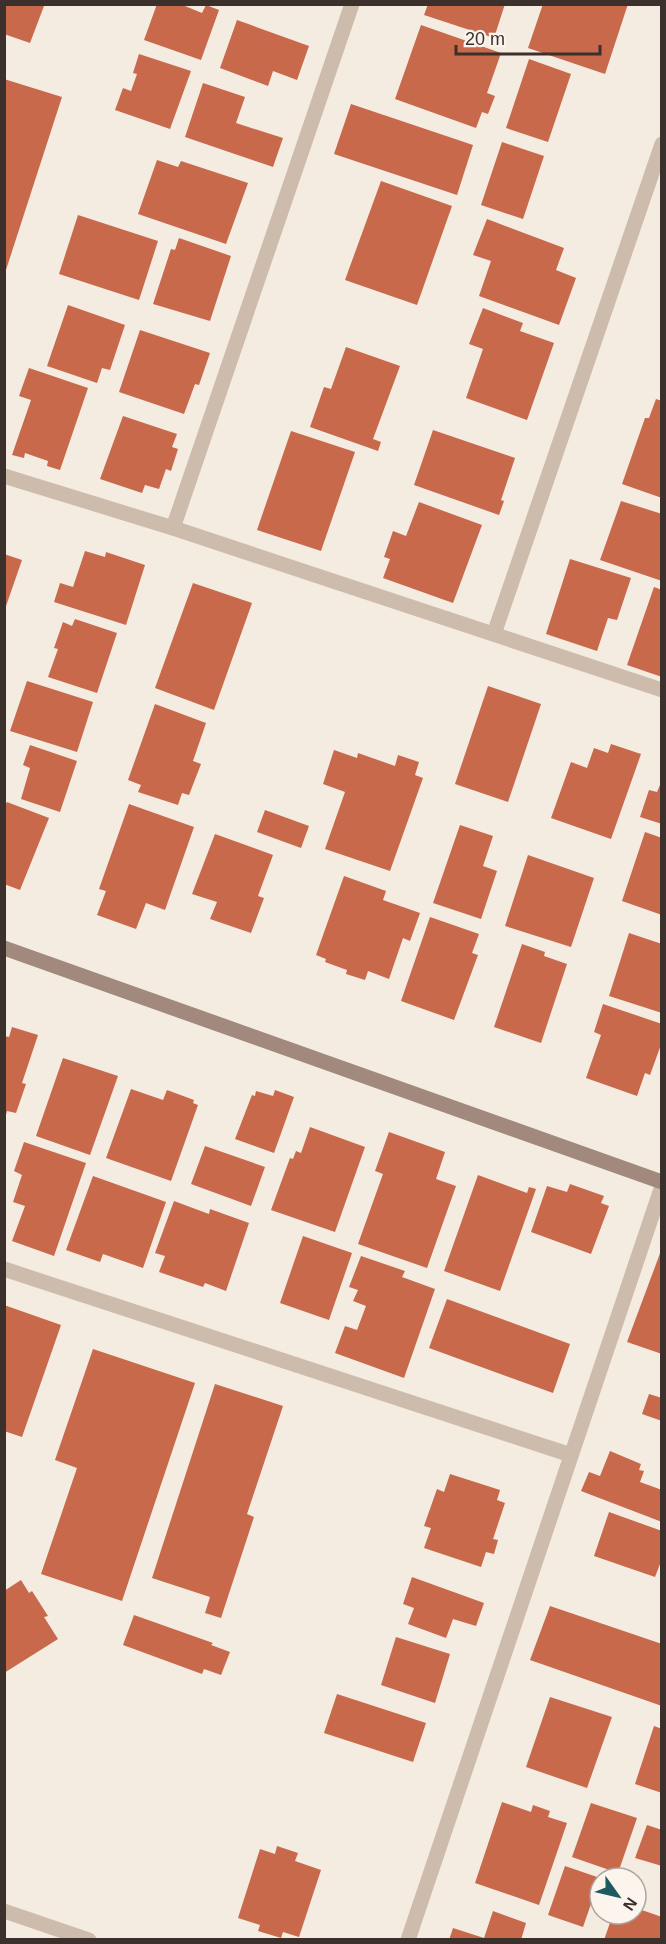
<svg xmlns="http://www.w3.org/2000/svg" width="666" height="1944" font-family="Arial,sans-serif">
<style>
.building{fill:#c8694b}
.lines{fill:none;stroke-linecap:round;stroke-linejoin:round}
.street{stroke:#cdbbac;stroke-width:15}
.secondary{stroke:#a18a7d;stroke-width:15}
</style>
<rect width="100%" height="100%" fill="#f4ebe1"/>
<!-- building -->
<g class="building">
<path d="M4 4 44 6 30 43 4 34Z"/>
<path d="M157 4H180L202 13 206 5 219 10 201 60 144 40Z"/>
<path d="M428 4H505L494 38 424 15Z"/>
<path d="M543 4H628L605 74 528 48Z"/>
<path d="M237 20 309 46 297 80 273 71 268 86 220 68Z"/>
<path d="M421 25 501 53 487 93 495 96 488 114 482 112 476 128 395 99Z"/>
<path d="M139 54 191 71 170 129 115 110 123 88 131 91 137 74 133 73Z"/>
<path d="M529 59 571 74 548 142 506 128Z"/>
<path d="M4 79 62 97 5 273H4Z"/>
<path d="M203 83 245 97 236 123 283 138 273 167 185 137Z"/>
<path d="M351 104 473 145 457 195 334 154Z"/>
<path d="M502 142 544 156 523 219 481 205Z"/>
<path d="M157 160 178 167 181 161 248 183 226 244 138 214Z"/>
<path d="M381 181 452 206 417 305 345 280Z"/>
<path d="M78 215 158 241 139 300 59 274Z"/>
<path d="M487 219 564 248 556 270 576 278 559 325 479 296 491 261 473 255Z"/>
<path d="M179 238 231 256 210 321 153 304 171 249 175 250Z"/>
<path d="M68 305 125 325 110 370 102 368 97 383 47 366Z"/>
<path d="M483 308 523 323 520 331 554 343 527 420 466 398 483 349 469 344Z"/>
<path d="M140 330 210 353 199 385 195 384 184 414 119 392Z"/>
<path d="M346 347 400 366 373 439 381 442 378 451 310 427 324 387 331 389Z"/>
<path d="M29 368 88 388 60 470 47 466 48 461 25 453 24 458 12 455 31 400 19 396Z"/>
<path d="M656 399 662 401V498L622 484 645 418H649Z"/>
<path d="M123 416 177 434 172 447 178 449 171 471 166 469 159 489 145 485 142 493 100 479Z"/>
<path d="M433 430 515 458 501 500 504 501 499 515 414 485Z"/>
<path d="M291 431 355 452 321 551 257 530Z"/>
<path d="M621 501 662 514V581L600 560Z"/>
<path d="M419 502 482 525 453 603 383 578 390 559 384 557 393 531 406 536Z"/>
<path d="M85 551 105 557 106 552 145 565 126 625 54 602 60 583 73 587Z"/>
<path d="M4 554 22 560 5 609H4Z"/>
<path d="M570 559 631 578 617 620 608 618 597 651 546 634Z"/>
<path d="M193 583 252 603 214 710 155 688Z"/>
<path d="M654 587 662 590V677L627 665Z"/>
<path d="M75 619 117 633 97 693 48 677 58 649 54 648 63 622 72 626Z"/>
<path d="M27 681 93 702 77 752 10 731Z"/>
<path d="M488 686 541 704 508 802 455 784Z"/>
<path d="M155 704 206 723 193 761 201 764 189 795 182 793 178 805 138 792 141 785 128 780Z"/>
<path d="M611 744 641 754 611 839 551 818 571 762 587 768 594 748 608 753Z"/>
<path d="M30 745 77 761 60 812 21 799 30 768 23 765Z"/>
<path d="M334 750 357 758 358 753 395 766 398 755 419 762 415 775 423 778 390 871 325 849 345 792 323 784Z"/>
<path d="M662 780V824L640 817 649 790 657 792Z"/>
<path d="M7 802 49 818 20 890 4 884V807Z"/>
<path d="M129 804 194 827 165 910 146 903 136 929 97 915 106 891 99 889Z"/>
<path d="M265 810 309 826 301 848 257 832Z"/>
<path d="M460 825 493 836 483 866 497 871 481 919 433 903Z"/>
<path d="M645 832 662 838V915L622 901Z"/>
<path d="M215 834 273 855 258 896 264 898 251 933 210 919 217 902 192 894Z"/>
<path d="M528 855 594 878 571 947 505 926Z"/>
<path d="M344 876 386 891 383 900 420 913 410 941 403 938 389 979 368 971 365 980 346 974 347 970 325 962 326 959 316 955Z"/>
<path d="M430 917 479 934 472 953 478 955 454 1020 401 1001Z"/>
<path d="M629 933 662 944V1013L609 996Z"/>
<path d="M522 944 545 952 544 956 567 964 541 1043 494 1027Z"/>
<path d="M603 1004 662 1024V1042L650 1075 645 1073 637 1096 586 1078 601 1035 594 1032Z"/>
<path d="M12 1027 38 1035 22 1083 26 1084 16 1113 7 1111 5 1118 4 1036 9 1037Z"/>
<path d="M63 1058 118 1076 90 1155 36 1136Z"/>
<path d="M131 1089 163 1100 167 1090 194 1100 193 1103 198 1105 171 1181 106 1158Z"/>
<path d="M275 1090 294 1097 274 1153 235 1139 252 1095 255 1096 256 1091 273 1096Z"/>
<path d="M310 1127 365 1147 335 1232 271 1210 290 1158 293 1159 296 1151 301 1153Z"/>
<path d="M389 1132 445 1152 436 1179 456 1186 427 1268 358 1244 383 1174 375 1171Z"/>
<path d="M24 1142 86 1163 54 1256 12 1241 25 1206 13 1202 22 1175 14 1171Z"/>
<path d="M205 1146 265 1167 251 1206 191 1184Z"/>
<path d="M478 1175 527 1193 529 1187 536 1189 500 1291 444 1271Z"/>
<path d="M93 1176 166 1202 143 1268 103 1254 100 1262 66 1250Z"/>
<path d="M570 1184 604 1196 601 1203 609 1206 591 1254 531 1232 547 1186 567 1192Z"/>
<path d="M174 1201 209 1214 210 1209 249 1223 226 1291 205 1283 203 1287 159 1272 165 1256 155 1253Z"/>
<path d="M303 1236 352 1253 329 1320 280 1303Z"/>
<path d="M662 1248V1354L627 1342Z"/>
<path d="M361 1256 405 1271 402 1277 435 1289 404 1378 335 1353 345 1326 357 1330 366 1306 353 1301 358 1290 349 1287Z"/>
<path d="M447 1299 570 1344 553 1393 429 1348Z"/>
<path d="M4 1305 61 1325 22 1437 4 1431Z"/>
<path d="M93 1349 195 1383 122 1601 41 1574 77 1468 55 1460Z"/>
<path d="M215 1384 283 1406 247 1514 254 1517 221 1618 205 1613 210 1597 152 1578Z"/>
<path d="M649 1394 662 1398V1421L642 1414Z"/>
<path d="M610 1451 641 1464 639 1470 644 1471 640 1482 662 1490V1522L581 1491 589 1472 600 1476Z"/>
<path d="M450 1474 500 1490 497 1500 505 1503 493 1539 498 1540 494 1554 486 1552 481 1567 424 1548 431 1528 424 1526 437 1489 444 1492Z"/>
<path d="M609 1512 662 1531V1559L655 1577 594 1556Z"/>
<path d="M412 1577 484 1603 476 1626 453 1619 446 1638 408 1624 414 1608 403 1604Z"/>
<path d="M21 1580 29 1593 32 1591 48 1616 44 1617 58 1639 4 1673V1591Z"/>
<path d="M550 1606 662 1644V1706L530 1660Z"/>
<path d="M134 1615 213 1643 211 1645 230 1652 221 1675 204 1669 202 1674 123 1645Z"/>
<path d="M396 1637 450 1654 435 1703 381 1685Z"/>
<path d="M337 1694 426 1723 413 1762 324 1733Z"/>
<path d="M550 1697 612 1717 587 1788 526 1767Z"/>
<path d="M654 1726 662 1729V1793L635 1784Z"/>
<path d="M502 1802 531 1812 533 1805 550 1811 548 1817 567 1823 539 1905 475 1883Z"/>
<path d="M591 1803 637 1818 618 1873 572 1857Z"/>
<path d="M647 1825 662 1830V1866L635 1858Z"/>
<path d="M277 1846 298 1853 295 1861 321 1870 299 1937 283 1932 281 1938 258 1931 260 1925 238 1918 260 1849 275 1854Z"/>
<path d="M565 1866 600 1878 583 1927 548 1915Z"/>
<path d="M636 1908 662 1917V1940H604L613 1914H636Z"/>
<path d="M493 1911 526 1923 521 1940H449L453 1928 484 1938Z"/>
</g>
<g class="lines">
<!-- street -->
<g class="street">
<path d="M4 476 173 528 662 690"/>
<path d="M173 528 352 4"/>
<path d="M494 634 662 144"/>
<path d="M4 1269 571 1455"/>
<path d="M4 1911 89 1940"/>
<path d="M408 1940 662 1186"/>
</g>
<!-- secondary -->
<path class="secondary" d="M4 948 662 1182"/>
</g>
<!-- border -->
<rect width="666" height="1944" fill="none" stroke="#3b302b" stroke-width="12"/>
<!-- north arrow -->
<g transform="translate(618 1896) rotate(124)"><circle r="28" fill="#fbf5ee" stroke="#aea6a0" stroke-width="1.5"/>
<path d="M0-4.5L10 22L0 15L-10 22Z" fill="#1f5a5e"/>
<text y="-9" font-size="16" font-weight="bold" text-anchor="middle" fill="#3b302b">N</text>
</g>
<!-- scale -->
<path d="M456 45v9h144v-9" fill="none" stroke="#3b302b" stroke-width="3"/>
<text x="465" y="45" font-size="18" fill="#3b302b" stroke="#fbf5ee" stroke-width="4.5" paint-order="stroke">20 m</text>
</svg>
